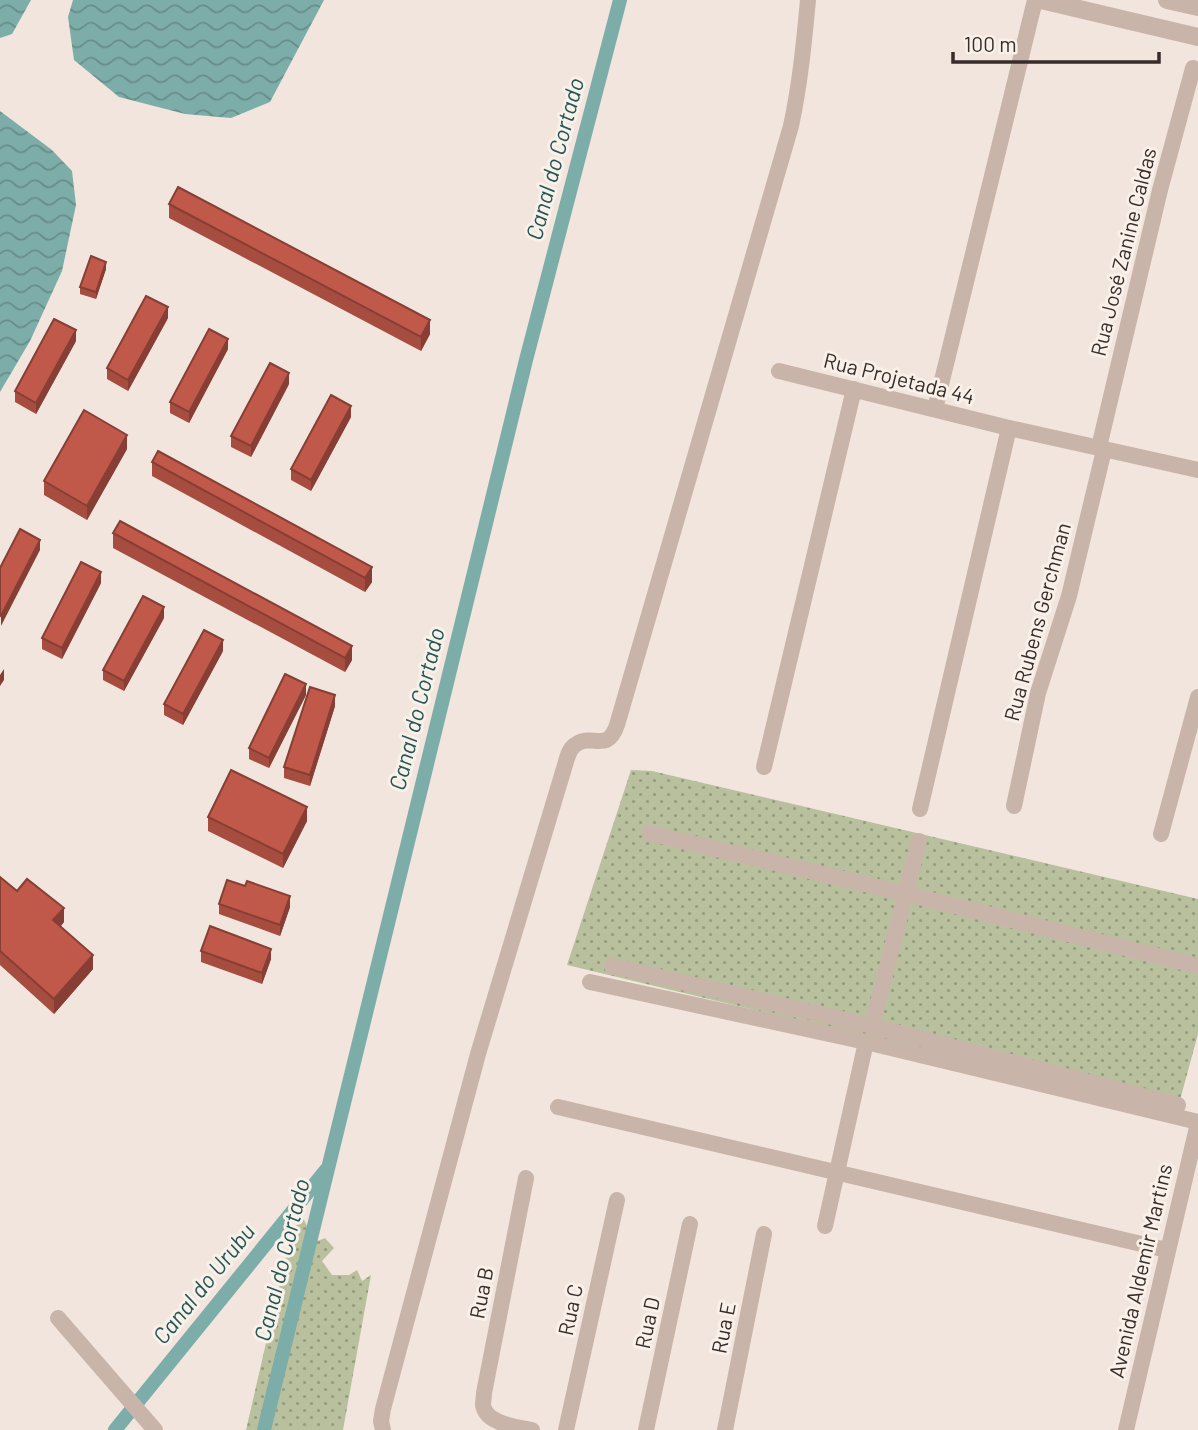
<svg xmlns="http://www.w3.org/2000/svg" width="1198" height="1430" font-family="Barlow,sans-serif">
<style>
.grass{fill:url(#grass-dots)}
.water{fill:url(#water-waves)}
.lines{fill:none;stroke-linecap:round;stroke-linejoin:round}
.canal{stroke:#7dada9;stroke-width:14}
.minor{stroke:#c9b4a9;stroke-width:16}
.tertiary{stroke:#c9b4a9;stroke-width:18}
.wall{fill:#a64d40}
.shaded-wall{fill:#873e34}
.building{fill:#c1594b;stroke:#873e34;stroke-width:2}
.labels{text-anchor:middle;stroke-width:6;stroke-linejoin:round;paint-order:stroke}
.street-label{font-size:21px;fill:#372c29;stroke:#f9f0e9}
.water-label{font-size:23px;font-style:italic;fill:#205754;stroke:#f9f0e9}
</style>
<defs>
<pattern id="grass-dots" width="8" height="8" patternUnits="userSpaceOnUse" patternTransform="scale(1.75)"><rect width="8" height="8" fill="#b9c09e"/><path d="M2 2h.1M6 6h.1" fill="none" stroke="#979c81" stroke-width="1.8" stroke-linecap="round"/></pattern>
<pattern id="water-waves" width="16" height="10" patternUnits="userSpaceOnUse" patternTransform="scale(1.75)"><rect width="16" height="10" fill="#7dada9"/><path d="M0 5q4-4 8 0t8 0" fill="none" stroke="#678d8a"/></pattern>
</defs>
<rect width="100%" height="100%" fill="#f1e5dd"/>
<!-- grass -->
<g class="grass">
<path d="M631 770 652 771 1198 899V1034L1177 1111 567 965Z"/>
<path d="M302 1216 315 1242 325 1238 334 1248 322 1261 332 1275H349L357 1270 362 1281 371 1275 343 1430H246L291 1235Z"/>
</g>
<!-- water -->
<g class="water">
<path d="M0 0H31L12 34 0 38Z"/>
<path d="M73 0H324L270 102 231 118 185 114 119 97 74 60 68 17Z"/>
<path d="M0 111 52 150 72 171 76 205 62 271 30 341 0 392Z"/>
</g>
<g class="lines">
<!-- canal -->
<g class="canal">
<path d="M115 1430 326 1170"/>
<path d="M264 1430 526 360 620 0"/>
</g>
<!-- minor -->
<g class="minor">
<path d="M779 371 1009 428 1198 470"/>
<path d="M935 409 1035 0"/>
<path d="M1099 447 1160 190 1193 68"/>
<path d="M764 767 854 389"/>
<path d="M1014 806 1038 693 1069 596 1104 450"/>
<path d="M920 809 1009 428"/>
<path d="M649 833 907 894 1198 966"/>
<path d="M1161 834 1198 697"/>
<path d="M612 966 872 1026 1178 1105"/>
<path d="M590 982 866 1042 1198 1122"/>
<path d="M872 1026 919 841"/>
<path d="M558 1107 1167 1250"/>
<path d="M526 1178 484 1393C484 1397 483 1401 483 1405 486 1424 517 1427 532 1430"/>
<path d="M825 1226 866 1042"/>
<path d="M58 1318 155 1430"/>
<path d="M383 1430 381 1421 383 1409 478 1054 565 765C567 758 569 749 575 745 592 732 607 754 617 725L791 126C800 84 804 43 808 0"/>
<path d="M566 1430 617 1200"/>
<path d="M646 1430 690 1224"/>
<path d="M725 1430 764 1234"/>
<path d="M1126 1430 1198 1123"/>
</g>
<!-- tertiary -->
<g class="tertiary">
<path d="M1041 0 1198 37"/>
<path d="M1167 0 1198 7"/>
</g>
</g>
<!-- wall -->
<g class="wall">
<path d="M169 204 430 334 421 351 169 218Z"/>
<path d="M106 269 96 299 80 294V287Z"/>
<path d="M168 318 128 391 107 379V368Z"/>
<path d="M76 341 36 414 15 402V391Z"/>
<path d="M228 349 189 423 170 413V402Z"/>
<path d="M289 384 251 457 231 447V436Z"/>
<path d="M351 417 311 491 291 480V469Z"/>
<path d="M127 449 87 520 44 495V481Z"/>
<path d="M152 462 372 582 365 592 152 476Z"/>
<path d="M113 533 352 660 345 672 113 548Z"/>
<path d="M101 583 62 659 42 649V638Z"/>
<path d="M164 618 124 691 103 680V670Z"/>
<path d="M223 651 183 725 164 715V704Z"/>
<path d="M306 695 269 768 249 759V748Z"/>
<path d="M335 706 310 786 284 778V767Z"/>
<path d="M208 817 307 821 283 868 208 831Z"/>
<path d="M0 877 17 891 64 922 61 926 93 969 54 1014 0 965Z"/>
<path d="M219 904 290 907 280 936 219 914Z"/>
<path d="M201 951 271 959 262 984 201 962Z"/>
</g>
<!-- shaded-wall -->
<g class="shaded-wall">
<path d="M106 262V269L96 299V292Z"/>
<path d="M168 307V318L128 391V380Z"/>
<path d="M430 320V334L421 351V337Z"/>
<path d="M76 330V341L36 414V403Z"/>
<path d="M228 339V349L189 423V412Z"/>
<path d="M289 373V384L251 457V446Z"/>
<path d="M351 406V417L311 491V480Z"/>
<path d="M127 435V449L87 520V506Z"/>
<path d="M40 540V550L1 626V616Z"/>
<path d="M372 567V582L365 592V578Z"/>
<path d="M101 572V583L62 659V648Z"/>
<path d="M164 607V618L124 691V681Z"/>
<path d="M223 640V651L183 725V714Z"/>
<path d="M352 646V660L345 672V658Z"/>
<path d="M4 669V680L0 686V675Z"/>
<path d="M306 684V695L269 768V758Z"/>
<path d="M335 695V706L310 786V775Z"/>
<path d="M307 807V821L283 868V854Z"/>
<path d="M290 896V907L280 936V925Z"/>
<path d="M64 908V922L53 934V920Z"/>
<path d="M271 949V959L262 984V973Z"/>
<path d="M93 955V969L54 1014V999Z"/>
</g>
<!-- building -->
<g class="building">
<path d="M178 187 430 320 421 337 169 204Z"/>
<path d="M91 256 106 262 96 292 80 287Z"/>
<path d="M146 296 168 307 128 380 107 368Z"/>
<path d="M54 319 76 330 36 403 15 391Z"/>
<path d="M209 329 228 339 189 412 170 402Z"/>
<path d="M270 363 289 373 251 446 231 436Z"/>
<path d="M331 395 351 406 311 480 291 469Z"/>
<path d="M84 410 127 435 87 506 44 481Z"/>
<path d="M158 451 372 567 365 578 152 462Z"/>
<path d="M120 521 352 646 345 658 113 533Z"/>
<path d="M20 529 40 540 1 616 0 615V568Z"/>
<path d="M81 562 101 572 62 648 42 638Z"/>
<path d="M143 596 164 607 124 681 103 670Z"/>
<path d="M204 630 223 640 183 714 164 704Z"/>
<path d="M285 674 306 684 269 758 249 748Z"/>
<path d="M310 687 335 695 310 775 284 767Z"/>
<path d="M231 770 307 807 283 854 208 817Z"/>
<path d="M0 877 17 891 27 879 64 908 53 920 93 955 54 999 0 951Z"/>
<path d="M227 880 245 886 247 881 290 896 280 925 219 904Z"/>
<path d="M210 926 271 949 262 973 201 951Z"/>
</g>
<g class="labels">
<!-- street labels -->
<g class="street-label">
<text transform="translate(1124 252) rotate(-76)" y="7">Rua José Zanine Caldas</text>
<text transform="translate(899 379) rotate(14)" y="7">Rua Projetada 44</text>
<text transform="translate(1038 622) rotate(-75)" y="7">Rua Rubens Gerchman</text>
<text transform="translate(1141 1271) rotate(-77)" y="7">Avenida Aldemir Martins</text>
<text transform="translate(482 1293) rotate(-79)" y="7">Rua B</text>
<text transform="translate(571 1310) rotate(-78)" y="7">Rua C</text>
<text transform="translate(648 1323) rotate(-78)" y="7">Rua D</text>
<text transform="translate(724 1328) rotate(-79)" y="7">Rua E</text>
</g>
<!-- water labels -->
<g class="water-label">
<text transform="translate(555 159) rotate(-75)" y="8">Canal do Cortado</text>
<text transform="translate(417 709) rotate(-76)" y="8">Canal do Cortado</text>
<text transform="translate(282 1260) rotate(-76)" y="8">Canal do Cortado</text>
<text transform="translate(204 1284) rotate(-51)" y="8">Canal do Urubu</text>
</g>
</g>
<!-- scale -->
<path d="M953 52v10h206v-10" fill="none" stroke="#372c29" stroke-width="3.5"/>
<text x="964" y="52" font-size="21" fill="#372c29" stroke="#f9f0e9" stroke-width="5" paint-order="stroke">100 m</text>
</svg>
